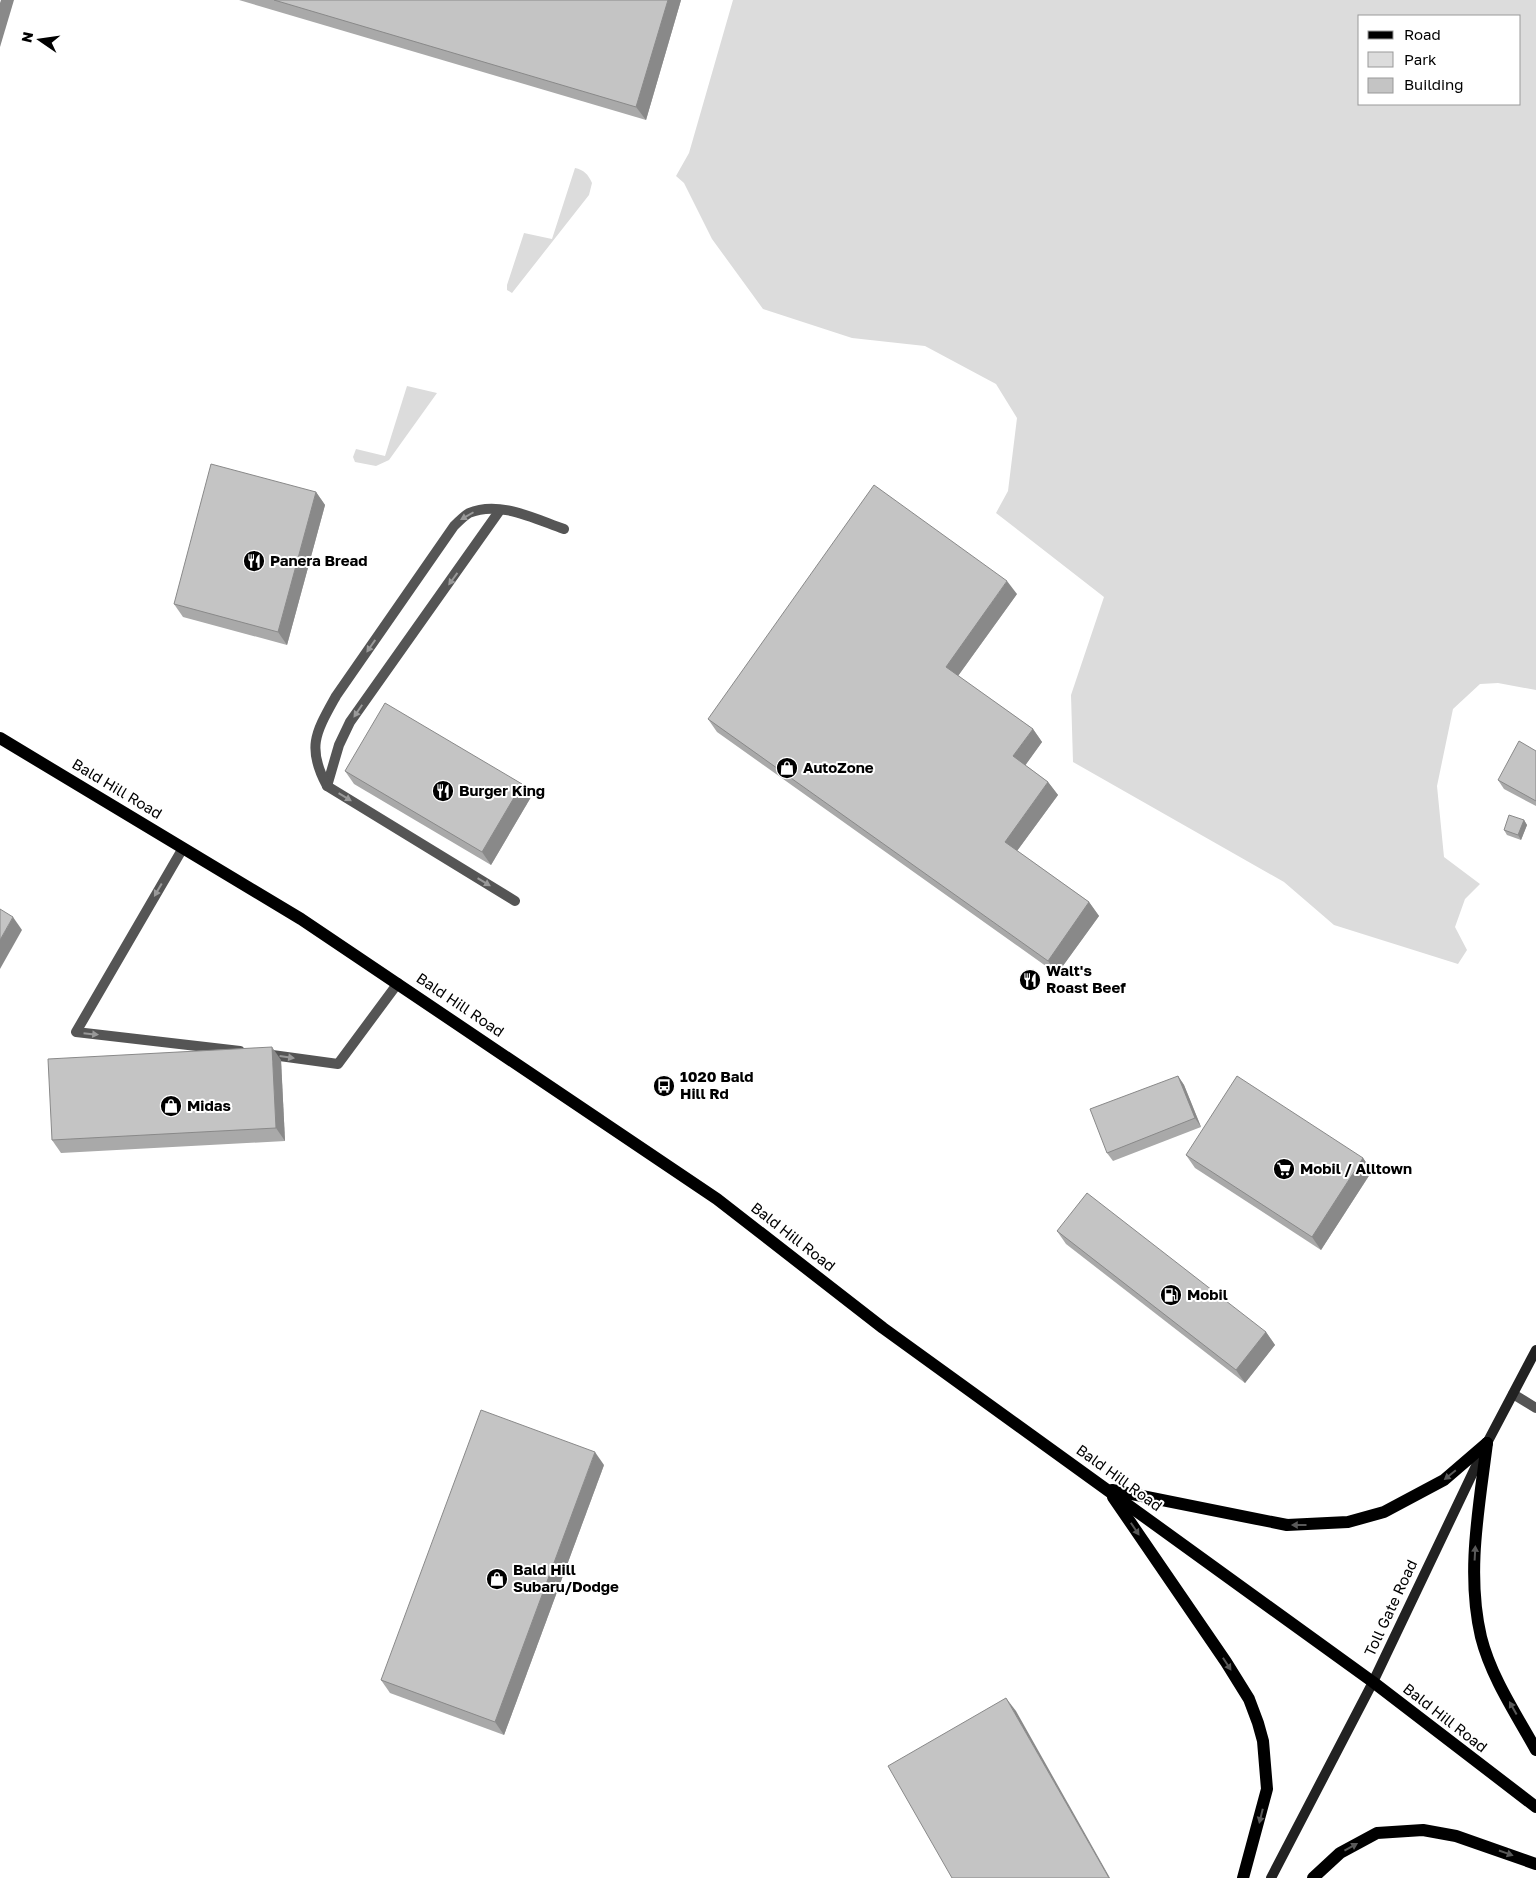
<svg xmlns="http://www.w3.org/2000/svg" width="1536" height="1878" font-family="'Golos Text',sans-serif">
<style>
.green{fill:#dcdcdc;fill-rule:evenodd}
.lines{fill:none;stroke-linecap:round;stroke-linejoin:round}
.service{stroke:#555;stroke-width:10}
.secondary{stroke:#222;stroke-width:10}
.primary{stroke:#000;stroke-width:12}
.wall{fill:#a9a9a9}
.shaded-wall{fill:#898989}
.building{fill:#c4c4c4;stroke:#898989}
.oneway{fill:#999}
.oneway2{fill:#595959}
.labels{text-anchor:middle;stroke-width:4;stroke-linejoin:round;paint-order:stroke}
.poi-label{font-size:15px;font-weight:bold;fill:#000;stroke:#fff;text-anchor:start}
.street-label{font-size:15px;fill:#000;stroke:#fff}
</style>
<rect width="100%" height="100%" fill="#fff"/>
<!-- green -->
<g class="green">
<path d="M733 0H1536V690L1498 683 1480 684 1453 709 1437 786 1444 857 1480 884 1465 899 1455 927 1467 950 1458 964 1334 925 1284 882 1073 762 1071 695 1104 597 996 513 1008 491 1017 418 996 384 925 346 852 338 763 309 712 239 684 183 676 176 689 153ZM1360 16H1520V104H1360Z"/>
<path d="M575 168C584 170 588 174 592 183L589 195 512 293 507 290V285L524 233 552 239Z"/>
<path d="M407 386 437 393 389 460 376 466 355 462 353 457 356 449 385 456Z"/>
</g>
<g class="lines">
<!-- service -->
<g class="service">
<path d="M327 786 339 745 350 722 500 510"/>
<path d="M183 848 76 1032 240 1051"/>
<path d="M515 901 327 786C306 747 316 732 336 696L454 526C458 522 464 516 469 513 499 500 535 519 564 529"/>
<path d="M265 1054 338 1064 398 983"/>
<path d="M1513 1394 1536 1408"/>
</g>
<!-- secondary -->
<path class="secondary" d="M1271 1878 1373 1682 1487 1443 1536 1350"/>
<!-- primary -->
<g class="primary">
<path d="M0 738 301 919 717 1199 883 1328 1373 1682 1536 1807"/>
<path d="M1487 1443C1479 1508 1466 1573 1481 1637 1491 1677 1516 1714 1536 1750"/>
<path d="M1112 1490 1287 1525 1348 1522 1384 1512 1444 1480 1487 1443"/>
<path d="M1113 1497 1226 1662 1249 1699 1258 1723 1263 1741 1267 1789 1243 1878"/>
<path d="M1313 1878 1340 1853 1377 1833 1423 1830 1456 1836 1536 1864"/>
</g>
</g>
<!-- wall -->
<g class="wall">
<path d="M239 0H681L646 120Z"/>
<path d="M316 492 325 505 287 645 183 617 174 604Z"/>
<path d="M1017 594 958 676 1033 729 1042 742 1025 765 1048 782 1058 795 1017 851 1089 902 1099 916 1057 974 717 732 708 719Z"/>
<path d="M1536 751V806L1504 789 1498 780Z"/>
<path d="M345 771 531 797 491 865 354 784Z"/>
<path d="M1524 820 1527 825 1521 840 1507 835 1504 830Z"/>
<path d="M281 1060 285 1141 61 1153 52 1140Z"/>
<path d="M1178 1076 1184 1085 1201 1127 1113 1161 1107 1153Z"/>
<path d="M1186 1155 1363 1158 1372 1171 1321 1250 1195 1168Z"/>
<path d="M1057 1231 1266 1332 1275 1345 1245 1383 1066 1244Z"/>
<path d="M604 1465 504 1735 390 1693 381 1680Z"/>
</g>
<!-- shaded-wall -->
<g class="shaded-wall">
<path d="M1 0H14L0 47V3Z"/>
<path d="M668 0H681L646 120 636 107Z"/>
<path d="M316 492 325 505 287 645 278 632Z"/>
<path d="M1007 581 1017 594 955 680 946 667Z"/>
<path d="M1033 729 1042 742 1022 770 1013 756Z"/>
<path d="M1048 782 1058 795 1014 855 1005 842Z"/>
<path d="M522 784 531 797 491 865 482 852Z"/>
<path d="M1524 820 1527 825 1521 840 1518 835Z"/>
<path d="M1089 902 1099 916 1057 974 1048 961Z"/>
<path d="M13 917 22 930 0 969V940Z"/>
<path d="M272 1047 281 1060 285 1141 276 1128Z"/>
<path d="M1178 1076 1184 1085 1201 1127 1195 1118Z"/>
<path d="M1363 1158 1372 1171 1321 1250 1312 1237Z"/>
<path d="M1266 1332 1275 1345 1245 1383 1236 1370Z"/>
<path d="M595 1452 604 1465 504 1735 495 1722Z"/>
<path d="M1006 1698 1016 1711 1110 1878H1109Z"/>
</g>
<!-- building -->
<g class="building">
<path d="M274 0H668L636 107Z"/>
<path d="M211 464 316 492 278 632 174 604Z"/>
<path d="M874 485 1007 581 946 667 1033 729 1013 756 1048 782 1005 842 1089 902 1048 961 708 719Z"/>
<path d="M385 703 522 784 482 852 345 771Z"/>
<path d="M1519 741 1536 751V801L1498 780Z"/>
<path d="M1509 815 1524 820 1518 835 1504 830Z"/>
<path d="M0 909 13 917 0 940Z"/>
<path d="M272 1047 276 1128 52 1140 48 1059Z"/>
<path d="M1178 1076 1195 1118 1107 1153 1090 1109Z"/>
<path d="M1237 1076 1363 1158 1312 1237 1186 1155Z"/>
<path d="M1087 1193 1266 1332 1236 1370 1057 1231Z"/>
<path d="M481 1410 595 1452 495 1722 381 1680Z"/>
<path d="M1006 1698 1109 1878H952L888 1766Z"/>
</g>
<!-- one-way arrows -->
<defs><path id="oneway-solid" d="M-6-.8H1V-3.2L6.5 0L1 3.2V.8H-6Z" transform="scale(1.25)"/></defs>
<g class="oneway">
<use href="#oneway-solid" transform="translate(467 516) rotate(150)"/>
<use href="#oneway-solid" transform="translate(453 579) rotate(126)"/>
<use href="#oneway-solid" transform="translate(371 646) rotate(125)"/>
<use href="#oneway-solid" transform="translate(358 711) rotate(124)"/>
<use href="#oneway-solid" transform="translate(345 797) rotate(31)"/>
<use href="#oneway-solid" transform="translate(484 882) rotate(31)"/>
<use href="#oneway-solid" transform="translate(158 890) rotate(120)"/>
<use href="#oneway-solid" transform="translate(91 1034) rotate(6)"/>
<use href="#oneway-solid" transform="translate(287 1057) rotate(8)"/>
</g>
<g class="oneway2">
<use href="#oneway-solid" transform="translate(1450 1475) rotate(141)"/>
<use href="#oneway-solid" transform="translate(1299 1525) rotate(180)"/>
<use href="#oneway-solid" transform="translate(1135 1529) rotate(56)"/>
<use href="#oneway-solid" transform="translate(1475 1553) rotate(-87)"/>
<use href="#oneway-solid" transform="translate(1227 1664) rotate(57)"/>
<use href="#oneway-solid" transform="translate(1513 1708) rotate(-119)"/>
<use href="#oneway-solid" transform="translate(1261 1816) rotate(104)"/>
<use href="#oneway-solid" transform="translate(1351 1847) rotate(-29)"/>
<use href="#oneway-solid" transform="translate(1506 1853) rotate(19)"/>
</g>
<!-- icons -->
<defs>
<g id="restaurant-disc" transform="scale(1.125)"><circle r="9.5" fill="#000" stroke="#fff"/><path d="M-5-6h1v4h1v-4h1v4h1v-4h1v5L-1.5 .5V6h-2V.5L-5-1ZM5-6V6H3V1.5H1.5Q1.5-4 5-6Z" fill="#fff"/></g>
<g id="shop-disc" transform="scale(1.125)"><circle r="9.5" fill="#000" stroke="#fff"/><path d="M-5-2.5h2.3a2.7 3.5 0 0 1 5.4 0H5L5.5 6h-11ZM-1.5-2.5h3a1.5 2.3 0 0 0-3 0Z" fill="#fff"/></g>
<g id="bus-disc" transform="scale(1.125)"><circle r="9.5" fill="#000" stroke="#fff"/><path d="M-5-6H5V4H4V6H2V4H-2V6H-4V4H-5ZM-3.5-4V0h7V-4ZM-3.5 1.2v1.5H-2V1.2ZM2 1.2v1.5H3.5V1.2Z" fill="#fff"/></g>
<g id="supermarket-disc" transform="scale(1.125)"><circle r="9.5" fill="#000" stroke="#fff"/><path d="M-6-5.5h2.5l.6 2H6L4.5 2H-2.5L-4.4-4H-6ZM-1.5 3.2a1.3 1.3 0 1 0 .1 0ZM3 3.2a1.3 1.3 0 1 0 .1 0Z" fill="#fff"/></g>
<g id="fuel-disc" transform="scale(1.125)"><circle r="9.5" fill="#000" stroke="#fff"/><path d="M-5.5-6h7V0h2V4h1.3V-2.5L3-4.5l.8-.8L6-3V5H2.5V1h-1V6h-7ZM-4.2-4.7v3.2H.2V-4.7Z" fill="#fff"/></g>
</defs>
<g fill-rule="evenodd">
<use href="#restaurant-disc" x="254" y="561"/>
<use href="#shop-disc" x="787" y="768"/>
<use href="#restaurant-disc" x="443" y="791"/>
<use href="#restaurant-disc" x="1030" y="980"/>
<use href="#bus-disc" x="664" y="1086"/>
<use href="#shop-disc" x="171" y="1106"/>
<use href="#supermarket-disc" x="1284" y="1169"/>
<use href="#fuel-disc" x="1171" y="1295"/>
<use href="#shop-disc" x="497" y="1579"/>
</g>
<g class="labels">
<!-- poi labels -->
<g class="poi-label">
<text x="270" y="566">Panera Bread</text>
<text x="803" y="773">AutoZone</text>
<text x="459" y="796">Burger King</text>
<text x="1046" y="976">Walt's<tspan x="1046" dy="17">Roast Beef</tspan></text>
<text x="680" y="1082">1020 Bald<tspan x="680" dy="17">Hill Rd</tspan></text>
<text x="187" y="1111">Midas</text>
<text x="1300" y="1174">Mobil / Alltown</text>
<text x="1187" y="1300">Mobil</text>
<text x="513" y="1575">Bald Hill<tspan x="513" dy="17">Subaru/Dodge</tspan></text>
</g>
<!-- street labels -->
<g class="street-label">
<text transform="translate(117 789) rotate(31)" y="5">Bald Hill Road</text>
<text transform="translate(460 1005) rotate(34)" y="5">Bald Hill Road</text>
<text transform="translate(793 1237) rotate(38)" y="5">Bald Hill Road</text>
<text transform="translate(1119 1478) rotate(36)" y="5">Bald Hill Road</text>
<text transform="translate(1391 1608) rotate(-65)" y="5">Toll Gate Road</text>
<text transform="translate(1445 1718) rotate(38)" y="5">Bald Hill Road</text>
</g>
</g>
<!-- legend -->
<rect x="1358" y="15" width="162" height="90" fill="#ffffff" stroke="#999999"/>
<rect x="1368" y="31" width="25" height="8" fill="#000000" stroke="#999999"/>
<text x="1404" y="40" font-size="15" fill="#000000">Road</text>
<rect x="1368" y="52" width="25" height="15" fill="#dcdcdc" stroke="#999999"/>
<text x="1404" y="65" font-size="15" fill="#000000">Park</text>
<rect x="1368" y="78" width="25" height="15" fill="#c4c4c4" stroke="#999999"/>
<text x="1404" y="90" font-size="15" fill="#000000">Building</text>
<!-- north arrow -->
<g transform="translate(40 40) rotate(283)" stroke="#ffffff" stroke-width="4" paint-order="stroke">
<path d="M0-4L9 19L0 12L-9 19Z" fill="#000000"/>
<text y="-8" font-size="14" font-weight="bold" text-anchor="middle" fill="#000000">N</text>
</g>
</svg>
